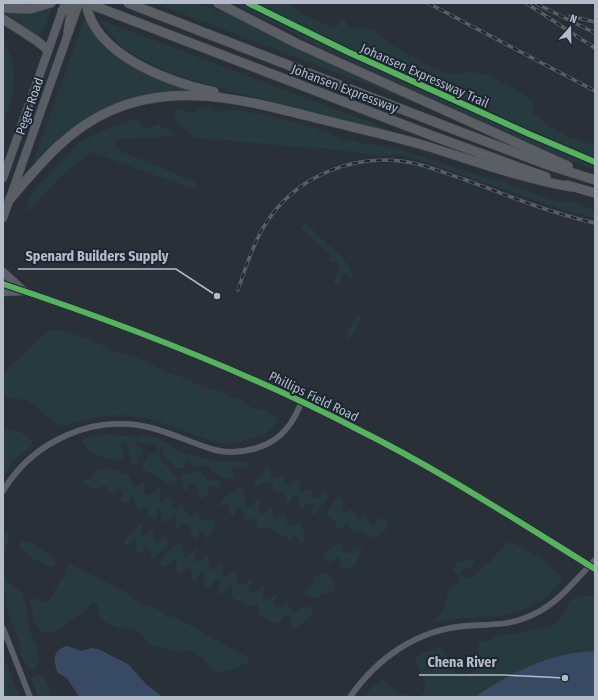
<svg xmlns="http://www.w3.org/2000/svg" width="598" height="700" font-family="'Fira Sans Condensed',sans-serif">
<style>
.green{fill:#273a3e}
.water{fill:#384963}
.lines{fill:none;stroke-linecap:round;stroke-linejoin:round}
.minor-casing{stroke:#484c53;stroke-width:6}
.tertiary-casing{stroke:#484c53;stroke-width:8}
.secondary-casing{stroke:#484c53;stroke-width:9}
.trunk-casing{stroke:#474c53;stroke-width:10}
.minor{stroke:#5a5e66;stroke-width:5.5}
.tertiary{stroke:#5a5e66;stroke-width:7}
.secondary{stroke:#595d64;stroke-width:8}
.trunk{stroke:#5b5f64;stroke-width:9}
.rail-casing{stroke:#595d64;stroke-width:3.5}
.rail{stroke:#1d2633;stroke-width:2;stroke-dasharray:6;stroke-linecap:butt}
.cycleway-casing{stroke:#1d2633;stroke-width:8}
.cycleway{stroke:#56b35d;stroke-width:6}
.labels{text-anchor:middle;stroke-width:4;stroke-linejoin:round;paint-order:stroke}
.street-label{font-size:13px;fill:#b4bcc9;stroke:#1d2633}
.leader{fill:none;stroke:#b4bcc9;stroke-width:1.5}
.callout-dot{fill:#b4bcc9;stroke:#1d2633;stroke-width:1.5}
.callout-label{font-size:14px;text-anchor:middle;font-weight:bold;fill:#b4bcc9;stroke:#1d2633;stroke-width:4;stroke-linejoin:round;paint-order:stroke}
</style>
<rect width="100%" height="100%" fill="#2a3038"/>
<!-- green -->
<g class="green">
<path d="M154 3H197L241 18 426 107Z"/>
<path d="M233 3H246L365 61 559 149 595 163V170L565 159 326 50Z"/>
<path d="M255 3H288L304 15 335 28 337 27 341 19H344L350 28 373 29 392 45 431 67 446 73 461 74 469 71 490 76 513 88 532 100 534 103 533 113 543 120 545 124 572 138 595 145V158L556 143 486 109C477 101 446 92 433 86 374 59 312 35 255 3Z"/>
<path d="M49 9 51 10 45 26 38 35 4 14V13L26 14Z"/>
<path d="M98 19 367 121 399 134 205 84 165 71 122 48Z"/>
<path d="M84 20 87 21 97 37 194 91C133 88 76 115 36 162H33Z"/>
<path d="M3 41C22 69 13 98 3 127Z"/>
<path d="M208 107C211 108 213 110 216 111 223 112 230 109 237 110 267 115 319 125 343 140L395 148 486 178 502 181 550 200 573 202 595 210V218L561 209 413 158 399 154 378 156 346 151 195 138 177 122 174 115 175 111 178 109 195 113 199 109Z"/>
<path d="M135 119 138 120 144 128 159 125 174 133V136L119 139 115 142V146L123 152 196 182 197 186 193 189 91 152 62 175 29 211 27 209 29 199 37 187 80 142 111 127Z"/>
<path d="M305 224 308 225C319 240 355 261 352 279L345 272 338 285 333 284 340 265 329 260 331 256 301 228Z"/>
<path d="M359 315 361 320 351 337 347 339 346 334 356 316Z"/>
<path d="M49 330C68 329 87 339 104 346L108 350 134 356 174 375 190 379 194 383 211 389 224 392 228 396 244 401 253 409H264L278 418 273 428 264 435 246 440 225 444 212 441 151 419 127 415 103 416 63 426 58 425 27 400 3 397V373Z"/>
<path d="M3 428 20 432 33 441 31 446 13 462 3 476Z"/>
<path d="M107 434C118 438 124 433 135 438 150 432 164 440 175 449 179 453 208 459 216 462 219 461 245 462 249 463V467L244 469 240 467 233 468 232 470 236 479C229 481 215 474 210 470V467L206 465 197 467 187 461 183 469H176C173 463 165 460 162 454L164 448 161 447 158 455 160 459 177 477 175 482 170 484 141 468 148 454 157 453V445L135 442 134 444 144 449 137 465H133L129 461 130 456 126 442 121 444 124 457C116 464 94 456 87 449 85 447 84 443 82 441L85 437Z"/>
<path d="M269 465 271 477 276 479 283 475 284 478 283 482 286 486 296 480 299 481 302 492 312 488V496L315 499 320 497 324 492H327L328 497 315 515 312 514 313 506 310 504 307 503 303 509 300 508 298 496H293L289 503 285 502V493L273 491V484C266 478 261 487 254 487L255 479 261 476 265 466Z"/>
<path d="M107 467 113 471 115 470 129 475 134 488 142 483H145L144 493 149 496 157 488H159L161 491 159 501 163 502 164 499 170 497 172 501 171 507 174 510H177L179 504 182 503 187 515 191 516 195 512 198 513 202 522 207 519 213 520 216 524 210 537H204L203 532 201 530 198 533 199 538 196 539 191 534 189 525 187 524H183L179 529 176 528V517L174 515 166 522 162 521 161 509H158L156 519 151 518 147 515 149 510 147 506 144 507 140 511 136 508 133 496 131 497 128 503H124L120 499 123 493 119 489 116 490 110 495 107 486H102L95 490 83 482 85 479 90 480 94 472Z"/>
<path d="M196 471 201 472 208 482 213 479 219 481 220 487 209 486 208 495 200 499 194 484H189L186 491 183 490 181 475Z"/>
<path d="M239 488 243 489 247 507 253 505 258 498 260 500 258 504 260 513 262 515 272 506 274 521 284 512 289 527 300 523C305 531 308 541 299 546L297 545 298 539 295 536 290 540C285 537 273 529 266 528 262 528 261 529 256 528L258 521 255 518 245 522 244 513 240 508 236 510 233 517 230 514 228 503 217 508 225 496Z"/>
<path d="M337 497H341L343 511 347 512 353 508 356 517 360 519 366 515 367 522 371 526H374L380 518 387 520 388 525 382 534 371 538 364 532 353 531 347 524 341 529 337 528 334 520 329 518 327 513Z"/>
<path d="M141 523 143 525 140 533 141 535 145 536 148 531 153 529 154 540 158 542 164 536 167 539V546L153 559 151 557V551L145 548 141 553 137 552 135 537 129 545 124 544 125 540Z"/>
<path d="M3 530 8 533C10 543 6 550 3 559Z"/>
<path d="M22 541C32 542 53 553 56 563L52 567C44 566 21 553 19 544Z"/>
<path d="M179 542 182 543 184 557H187L194 549H198L194 558 196 562 203 560 205 556 210 557 209 563 211 569 214 570 219 564H221L223 575 227 576 230 573H237V584L244 585 249 579 253 578 249 588 251 594 263 586H266L262 593 264 598 268 600 277 594V597L273 601 276 606 282 607 286 603 295 612 304 606 312 608 313 610 308 619 295 629 291 628 292 622 288 614 284 616 280 623H273L263 617 259 613 257 604 247 607 241 600H235L231 595 233 590 231 586 226 588 224 593 220 594 218 593 220 582 218 580H215L212 586 208 588 202 584 205 577 203 571 200 572 197 580 193 581 190 578 192 572 188 567 180 574 176 572 177 563 174 559 165 568 161 566 160 564 165 554Z"/>
<path d="M511 542 543 559 554 571 563 577 561 583 557 585 550 594 540 602 518 612 495 617 465 618 436 622 434 620C443 615 448 598 448 589L452 586 459 584V578L453 569 456 563 472 558 475 561 473 566 463 570 461 574 467 579 469 577 474 576 482 567 489 563 507 543Z"/>
<path d="M338 543H342V550L346 553 351 552 357 548 362 551 355 565 349 569 340 567 339 559 337 557 331 562 324 561 323 554Z"/>
<path d="M70 564 122 590 141 604 154 607 166 615 177 618 247 657 249 660 248 663C198 686 221 660 187 650L183 652 152 646C145 640 144 634 134 630 122 625 108 629 100 616 98 612 99 608 97 604L93 602 85 611 57 631 42 633 35 623 30 601 34 598 48 603 61 580 65 576 67 566Z"/>
<path d="M3 566 7 581 22 592 27 611 28 626 38 648 39 662 35 670 29 669 22 657 19 642 6 607V596L3 593Z"/>
<path d="M325 573 332 578 335 586 332 592 322 594 317 599 304 594 306 589 311 587 315 576Z"/>
<path d="M587 595 595 596V651L569 653 539 662 507 677 475 697H419C434 687 418 672 415 660L420 654 440 648C448 655 450 664 456 672L467 674 479 668C485 655 475 653 478 642L490 640 499 635 516 634 539 628 548 627 558 622 565 612 567 605 571 600 577 596Z"/>
<path d="M3 655 20 697H3Z"/>
<path d="M38 674 44 676 53 697H38L31 679 32 677Z"/>
<path d="M383 679 397 692 412 697H365L372 686Z"/>
</g>
<!-- water -->
<g class="water">
<path d="M67 646 82 651 92 648 98 649 128 664 147 685 163 697H79L67 678 58 673C53 660 52 650 67 646Z"/>
<path d="M595 651V697H475C511 672 551 652 595 651Z"/>
</g>
<g class="lines">
<!-- minor casing -->
<g class="minor-casing">
<g id="minor">
<path d="M3 491C33 441 94 413 152 428 174 434 194 444 215 450 239 456 272 448 287 428 294 420 298 411 302 401"/>
<path d="M3 628 30 697"/>
<path d="M350 697C377 658 417 630 465 626 486 624 506 626 525 618 556 607 573 582 595 560"/>
</g>
</g>
<!-- tertiary casing -->
<g class="tertiary-casing">
<path id="tertiary" d="M3 284C123 324 243 370 355 428 438 469 516 520 595 569"/>
</g>
<!-- secondary casing -->
<g class="secondary-casing">
<g id="secondary">
<path d="M3 178 64 6"/>
<path d="M3 218 79 3"/>
<path d="M3 272 24 291"/>
<path d="M3 292 24 291"/>
</g>
</g>
<!-- trunk casing -->
<g class="trunk-casing">
<g id="trunk">
<path d="M86 3C94 56 170 82 214 92"/>
<path d="M87 3 433 136 546 177"/>
<path d="M128 3 458 131 548 165 595 180"/>
<path d="M218 3 298 44 568 166"/>
<path d="M3 8 30 9 51 3"/>
<path d="M62 11 71 3"/>
<path d="M3 19 37 41 48 50"/>
<path d="M68 32 73 3"/>
<path d="M567 185 595 193"/>
<path d="M10 199C40 164 67 130 110 111 178 80 252 102 320 119 352 127 384 134 416 143 468 158 518 178 572 187"/>
</g>
</g>
<!-- minor -->
<use href="#minor" class="minor"/>
<!-- tertiary -->
<use href="#tertiary" class="tertiary"/>
<!-- secondary -->
<use href="#secondary" class="secondary"/>
<!-- trunk -->
<use href="#trunk" class="trunk"/>
<!-- rail casing -->
<g class="rail-casing">
<g id="rail">
<path d="M428 3 595 91"/>
<path d="M526 3 595 48"/>
<path d="M537 4 595 33"/>
<path d="M570 16 595 22"/>
<path d="M238 290C245 269 252 247 263 228 294 175 358 150 417 164 434 168 450 175 466 180 508 196 551 213 595 223"/>
</g>
</g>
<!-- rail -->
<use href="#rail" class="rail"/>
<!-- cycleway casing -->
<g class="cycleway-casing">
<g id="cycleway">
<path d="M248 3 348 52 529 134 595 162"/>
<path d="M3 284C123 324 243 370 355 428 438 469 516 520 595 569"/>
</g>
</g>
<!-- cycleway -->
<use href="#cycleway" class="cycleway"/>
</g>
<g class="labels">
<!-- street labels -->
<g class="street-label">
<text transform="translate(425 75) rotate(24)" y="5">Johansen Expressway Trail</text>
<text transform="translate(345 88) rotate(21)" y="5">Johansen Expressway</text>
<text transform="translate(29 106) rotate(-71)" y="5">Peger Road</text>
<text transform="translate(314 396) rotate(26)" y="5">Phillips Field Road</text>
</g>
</g>
<!-- callouts -->
<path class="leader" d="M217 296L176 269H18M565 678L504 675H419"/>
<g class="callout-dot">
<circle cx="217" cy="296" r="4"/>
<circle cx="565" cy="678" r="4"/>
</g>
<g class="callout-label">
<text x="97" y="261">Spenard Builders Supply</text>
<text x="462" y="667">Chena River</text>
</g>
<!-- border -->
<rect width="598" height="700" fill="none" stroke="#b4bcc9" stroke-width="8"/>
<!-- north arrow -->
<g transform="translate(570 28) rotate(20)" stroke="#1d2633" stroke-width="3" paint-order="stroke">
<path d="M0-3L7 15L0 10L-7 15Z" fill="#b4bcc9"/>
<text y="-6" font-size="11" font-weight="bold" text-anchor="middle" fill="#b4bcc9">N</text>
</g>
</svg>
